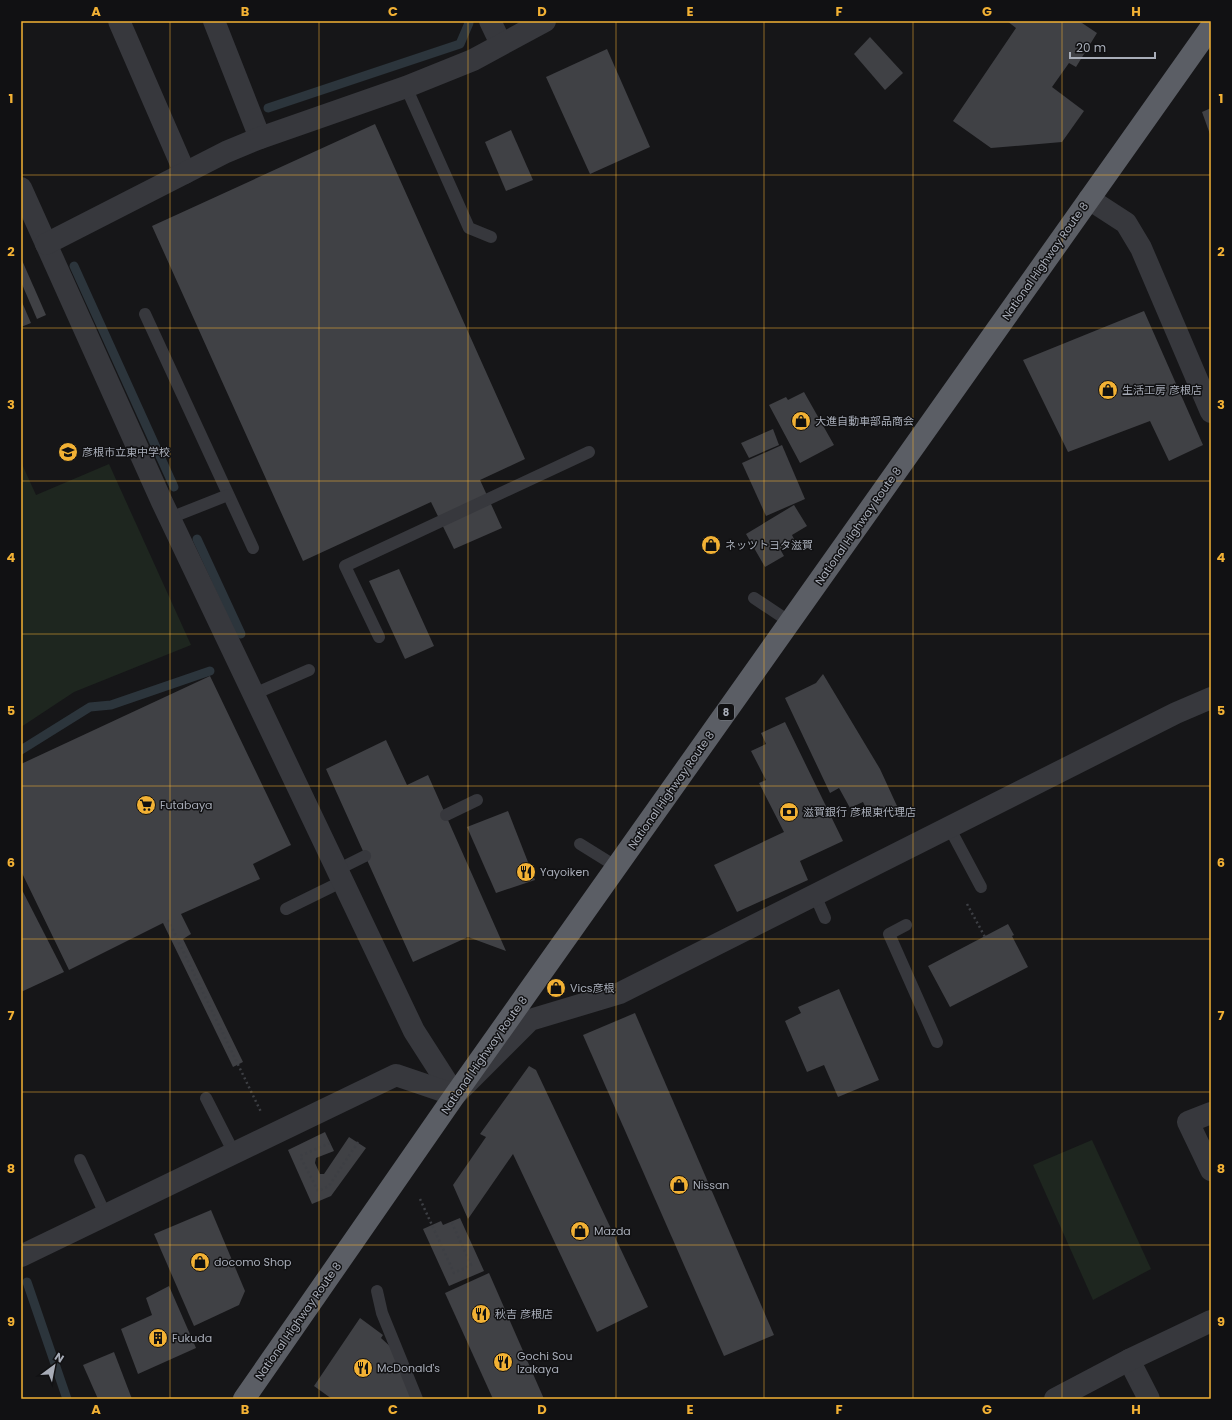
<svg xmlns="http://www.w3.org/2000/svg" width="1232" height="1420" font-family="Poppins,'Noto Sans JP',sans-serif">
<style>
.green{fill:#1e261f}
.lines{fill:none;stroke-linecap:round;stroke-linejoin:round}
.stream{stroke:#2c353c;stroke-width:9}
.building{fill:#404145}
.path{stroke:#3d3f44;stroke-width:2.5;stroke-dasharray:2 3;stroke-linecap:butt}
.service{stroke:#37383d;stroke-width:12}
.minor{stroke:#37383d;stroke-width:22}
.tertiary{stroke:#37383d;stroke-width:22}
.trunk{stroke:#5b5e65;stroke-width:22}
.grid{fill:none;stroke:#f2b134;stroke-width:1;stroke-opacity:0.55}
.labels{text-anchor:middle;stroke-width:3;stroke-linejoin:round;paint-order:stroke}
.shield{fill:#111113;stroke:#7b7e86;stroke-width:1}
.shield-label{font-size:10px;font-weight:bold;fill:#a8adb8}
.street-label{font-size:11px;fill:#a8adb8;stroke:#111113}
.poi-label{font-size:11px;fill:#a8adb8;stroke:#111113;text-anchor:start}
.neatline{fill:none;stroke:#f2b134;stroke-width:1.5}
.grid-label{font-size:13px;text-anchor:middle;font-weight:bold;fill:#f2b134}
</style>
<rect width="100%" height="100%" fill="#161618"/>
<!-- green -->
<g class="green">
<path d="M21 462 36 495 109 464 191 645 74 692 21 727Z"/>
<path d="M1092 1140 1151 1269 1093 1300 1033 1165Z"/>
</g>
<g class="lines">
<!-- stream -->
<g class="stream">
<path d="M268 108 460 44 469 23 468 21"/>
<path d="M74 266 174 487"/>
<path d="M197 539 241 634"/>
<path d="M21 750 90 707 111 705 210 671"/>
<path d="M27 1282 67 1399"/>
</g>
</g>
<!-- building -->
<g class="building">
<path d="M1007 21H1079L1097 33 1076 67 1069 63 1052 87 1084 111 1062 142 991 148 953 121 1016 28Z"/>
<path d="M870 37 903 73 885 90 854 54Z"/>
<path d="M607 49 650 147 590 174 546 77Z"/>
<path d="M1211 108V137L1202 112Z"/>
<path d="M375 124 525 459 480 480 502 528 454 549 431 502 303 561 152 226Z"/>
<path d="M511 130 533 180 506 191 485 142Z"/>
<path d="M21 258 46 315 37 319 21 282Z"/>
<path d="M21 300 31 323 21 327Z"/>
<path d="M1144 311 1203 445 1169 461 1150 421 1068 452 1023 360Z"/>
<path d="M804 392 834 445 800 463 769 405 786 397 788 400Z"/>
<path d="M773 429 779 445 749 458 741 443Z"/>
<path d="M782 445 805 499 766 516 742 463Z"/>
<path d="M794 505 807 526 792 535 795 541 780 549 784 556 765 567 746 534Z"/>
<path d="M399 569 434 646 405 659 369 581Z"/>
<path d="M823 674 880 769 897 806 871 818 863 802 850 808 839 788 830 793 785 698 816 683Z"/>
<path d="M210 676 291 845 253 864 260 879 181 914 191 934 183 939 243 1062 233 1067 163 923 69 970 21 871V764Z"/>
<path d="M785 722 843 841 800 861 808 880 737 912 714 865 784 832 759 783 766 780 751 751 766 744 761 733Z"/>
<path d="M386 740 407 785 428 775 506 951 468 937 413 962 326 769Z"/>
<path d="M508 811 535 880 496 893 467 827Z"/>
<path d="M21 888 64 972 21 992Z"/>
<path d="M1008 924 1014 935 1012 936 1028 967 950 1007 928 966Z"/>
<path d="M839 989 879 1080 838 1097 824 1065 807 1072 785 1021 801 1013 798 1007Z"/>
<path d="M635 1013 774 1335 724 1356 583 1035Z"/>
<path d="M529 1066 536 1070 648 1307 597 1332 513 1154 468 1219 453 1185 486 1137 480 1134Z"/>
<path d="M325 1132 334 1151 316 1158 315 1163 320 1174H324L349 1137 366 1148 331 1196 312 1204 288 1150Z"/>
<path d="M211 1210 245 1291 239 1305 194 1326 154 1234Z"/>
<path d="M460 1218 484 1271 449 1286 423 1229 441 1221 443 1225Z"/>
<path d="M489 1273 544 1399H493L445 1293Z"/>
<path d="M169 1286 196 1348 138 1374 121 1329 152 1315 146 1298Z"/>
<path d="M360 1318 383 1335 381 1338 394 1350 412 1399H332L314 1386Z"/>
<path d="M114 1352 132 1399H98L83 1365Z"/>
</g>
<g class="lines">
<!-- path -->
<g class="path">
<path d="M967 904 985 937"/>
<path d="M168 920 261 1112"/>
<path d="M330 1143 300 1156 318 1191 329 1186 358 1142"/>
<path d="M420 1199 454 1273 471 1265 452 1223"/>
</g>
<!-- service -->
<g class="service">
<path d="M406 87 469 228 491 237"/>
<path d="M145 314 253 548"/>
<path d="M170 518 228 495"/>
<path d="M754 598 790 622"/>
<path d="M379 637 345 566 589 452"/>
<path d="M254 694 309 670"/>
<path d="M446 815 477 800"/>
<path d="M949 827 981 887"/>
<path d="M580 844 617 867"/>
<path d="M337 870 365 856"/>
<path d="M815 895 825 918"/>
<path d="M286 909 343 881"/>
<path d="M906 925 889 934 937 1042"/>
<path d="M206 1098 234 1153"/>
<path d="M80 1160 106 1216"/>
<path d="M377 1291 382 1313 417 1399"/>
</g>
<!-- minor -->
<g class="minor">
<path d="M119 21 185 173"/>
<path d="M214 21 260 138"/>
<path d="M490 21 501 44"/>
<path d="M21 188 162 502 414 1031 455 1095"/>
<path d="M1089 199 1126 223 1141 248 1211 412"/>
<path d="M46 244 226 152 260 138 406 87 473 60 545 21"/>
<path d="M1211 1113 1188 1122 1211 1170"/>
<path d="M1129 1360 1149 1399"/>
<path d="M1055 1399 1129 1360 1211 1321"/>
</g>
<!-- tertiary -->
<path class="tertiary" d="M21 1256 396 1075 455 1095 530 1020 620 993 1176 713 1211 698"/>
<!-- trunk -->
<path class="trunk" d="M244 1399 455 1095 1211 27"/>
</g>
<!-- grid -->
<path class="grid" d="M170 21V1399M319 21V1399M468 21V1399M616 21V1399M764 21V1399M913 21V1399M1062 21V1399M21 175H1211M21 328H1211M21 481H1211M21 634H1211M21 786H1211M21 939H1211M21 1092H1211M21 1245H1211"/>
<!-- icons -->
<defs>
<g id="shop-disc" transform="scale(1)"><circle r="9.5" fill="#f2b134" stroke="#111113"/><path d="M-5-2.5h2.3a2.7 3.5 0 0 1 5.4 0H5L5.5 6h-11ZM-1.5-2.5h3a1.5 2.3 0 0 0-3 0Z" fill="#111"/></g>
<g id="school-disc" transform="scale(1)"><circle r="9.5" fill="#f2b134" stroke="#111113"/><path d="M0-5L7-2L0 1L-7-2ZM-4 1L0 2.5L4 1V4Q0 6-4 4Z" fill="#111"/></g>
<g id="supermarket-disc" transform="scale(1)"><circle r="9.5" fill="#f2b134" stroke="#111113"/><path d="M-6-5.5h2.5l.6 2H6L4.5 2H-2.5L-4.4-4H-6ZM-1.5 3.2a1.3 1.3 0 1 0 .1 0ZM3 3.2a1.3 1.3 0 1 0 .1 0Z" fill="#111"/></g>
<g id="bank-disc" transform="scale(1)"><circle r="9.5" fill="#f2b134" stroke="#111113"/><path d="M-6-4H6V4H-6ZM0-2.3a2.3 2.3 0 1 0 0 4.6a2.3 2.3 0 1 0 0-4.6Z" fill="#111"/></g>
<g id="restaurant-disc" transform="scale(1)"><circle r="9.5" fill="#f2b134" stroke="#111113"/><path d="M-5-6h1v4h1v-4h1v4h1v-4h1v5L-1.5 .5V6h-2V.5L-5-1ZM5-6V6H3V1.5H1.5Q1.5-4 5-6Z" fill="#111"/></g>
<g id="building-disc" transform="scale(1)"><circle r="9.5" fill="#f2b134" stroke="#111113"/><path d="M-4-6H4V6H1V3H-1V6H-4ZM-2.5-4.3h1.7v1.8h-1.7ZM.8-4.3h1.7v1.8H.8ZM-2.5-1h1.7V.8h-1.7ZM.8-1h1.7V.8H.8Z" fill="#111"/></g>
</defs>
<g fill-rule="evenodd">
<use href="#shop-disc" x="1108" y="390"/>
<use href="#shop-disc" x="801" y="421"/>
<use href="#school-disc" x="68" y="452"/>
<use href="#shop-disc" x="711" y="545"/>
<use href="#supermarket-disc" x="146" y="805"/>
<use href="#bank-disc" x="789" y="812"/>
<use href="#restaurant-disc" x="526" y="872"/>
<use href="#shop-disc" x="556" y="988"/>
<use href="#shop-disc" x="679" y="1185"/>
<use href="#shop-disc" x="580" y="1231"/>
<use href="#shop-disc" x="200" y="1262"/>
<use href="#restaurant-disc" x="481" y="1314"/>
<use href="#building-disc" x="158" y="1338"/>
<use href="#restaurant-disc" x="503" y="1362"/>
<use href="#restaurant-disc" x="363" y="1368"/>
</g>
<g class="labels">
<!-- shield labels -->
<rect class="shield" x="718" y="704" width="16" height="16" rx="3"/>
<g class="shield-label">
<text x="726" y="716">8</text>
</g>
<!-- street labels -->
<g class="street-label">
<text transform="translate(1045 261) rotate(-55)" y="4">National Highway Route 8</text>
<text transform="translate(858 526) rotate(-55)" y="4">National Highway Route 8</text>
<text transform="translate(671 790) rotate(-55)" y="4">National Highway Route 8</text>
<text transform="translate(484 1055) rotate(-55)" y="4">National Highway Route 8</text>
<text transform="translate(298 1321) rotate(-55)" y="4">National Highway Route 8</text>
</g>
<!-- poi labels -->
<g class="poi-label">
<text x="1122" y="394">生活工房 彦根店</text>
<text x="815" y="425">大進自動車部品商会</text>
<text x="82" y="456">彦根市立東中学校</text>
<text x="725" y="549">ネッツトヨタ滋賀</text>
<text x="160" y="809">Futabaya</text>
<text x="803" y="816">滋賀銀行 彦根東代理店</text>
<text x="540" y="876">Yayoiken</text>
<text x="570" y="992">Vics彦根</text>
<text x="693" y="1189">Nissan</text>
<text x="594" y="1235">Mazda</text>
<text x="214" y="1266">docomo Shop</text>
<text x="495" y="1318">秋吉 彦根店</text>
<text x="172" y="1342">Fukuda</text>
<text x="517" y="1360">Gochi Sou<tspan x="517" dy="13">Izakaya</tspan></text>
<text x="377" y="1372">McDonald's</text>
</g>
</g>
<!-- border -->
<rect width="1232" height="1420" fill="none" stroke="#111113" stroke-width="44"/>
<!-- north arrow -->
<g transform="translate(54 1366) rotate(32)" stroke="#111113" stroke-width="3" paint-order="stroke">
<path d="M0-3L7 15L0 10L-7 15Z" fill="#a8adb8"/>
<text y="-6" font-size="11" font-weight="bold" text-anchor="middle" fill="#a8adb8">N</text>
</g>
<!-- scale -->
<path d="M1070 52v6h85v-6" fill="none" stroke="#a8adb8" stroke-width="2"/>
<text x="1076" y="52" font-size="12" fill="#a8adb8" stroke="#111113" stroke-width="3" paint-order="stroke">20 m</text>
<rect x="22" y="22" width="1188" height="1376" class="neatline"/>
<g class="grid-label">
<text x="96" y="16">A</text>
<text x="245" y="16">B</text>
<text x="393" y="16">C</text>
<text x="542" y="16">D</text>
<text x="690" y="16">E</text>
<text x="839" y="16">F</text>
<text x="987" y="16">G</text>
<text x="1136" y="16">H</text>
<text x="11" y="103">1</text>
<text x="1221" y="103">1</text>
<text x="11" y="256">2</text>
<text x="1221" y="256">2</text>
<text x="11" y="409">3</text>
<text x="1221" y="409">3</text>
<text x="11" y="562">4</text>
<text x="1221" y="562">4</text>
<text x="11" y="715">5</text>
<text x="1221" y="715">5</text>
<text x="11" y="867">6</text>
<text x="1221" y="867">6</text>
<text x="11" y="1020">7</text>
<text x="1221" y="1020">7</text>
<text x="11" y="1173">8</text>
<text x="1221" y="1173">8</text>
<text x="11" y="1326">9</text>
<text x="1221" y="1326">9</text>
<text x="96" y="1414">A</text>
<text x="245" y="1414">B</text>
<text x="393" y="1414">C</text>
<text x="542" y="1414">D</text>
<text x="690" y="1414">E</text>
<text x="839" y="1414">F</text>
<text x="987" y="1414">G</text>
<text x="1136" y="1414">H</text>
</g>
</svg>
